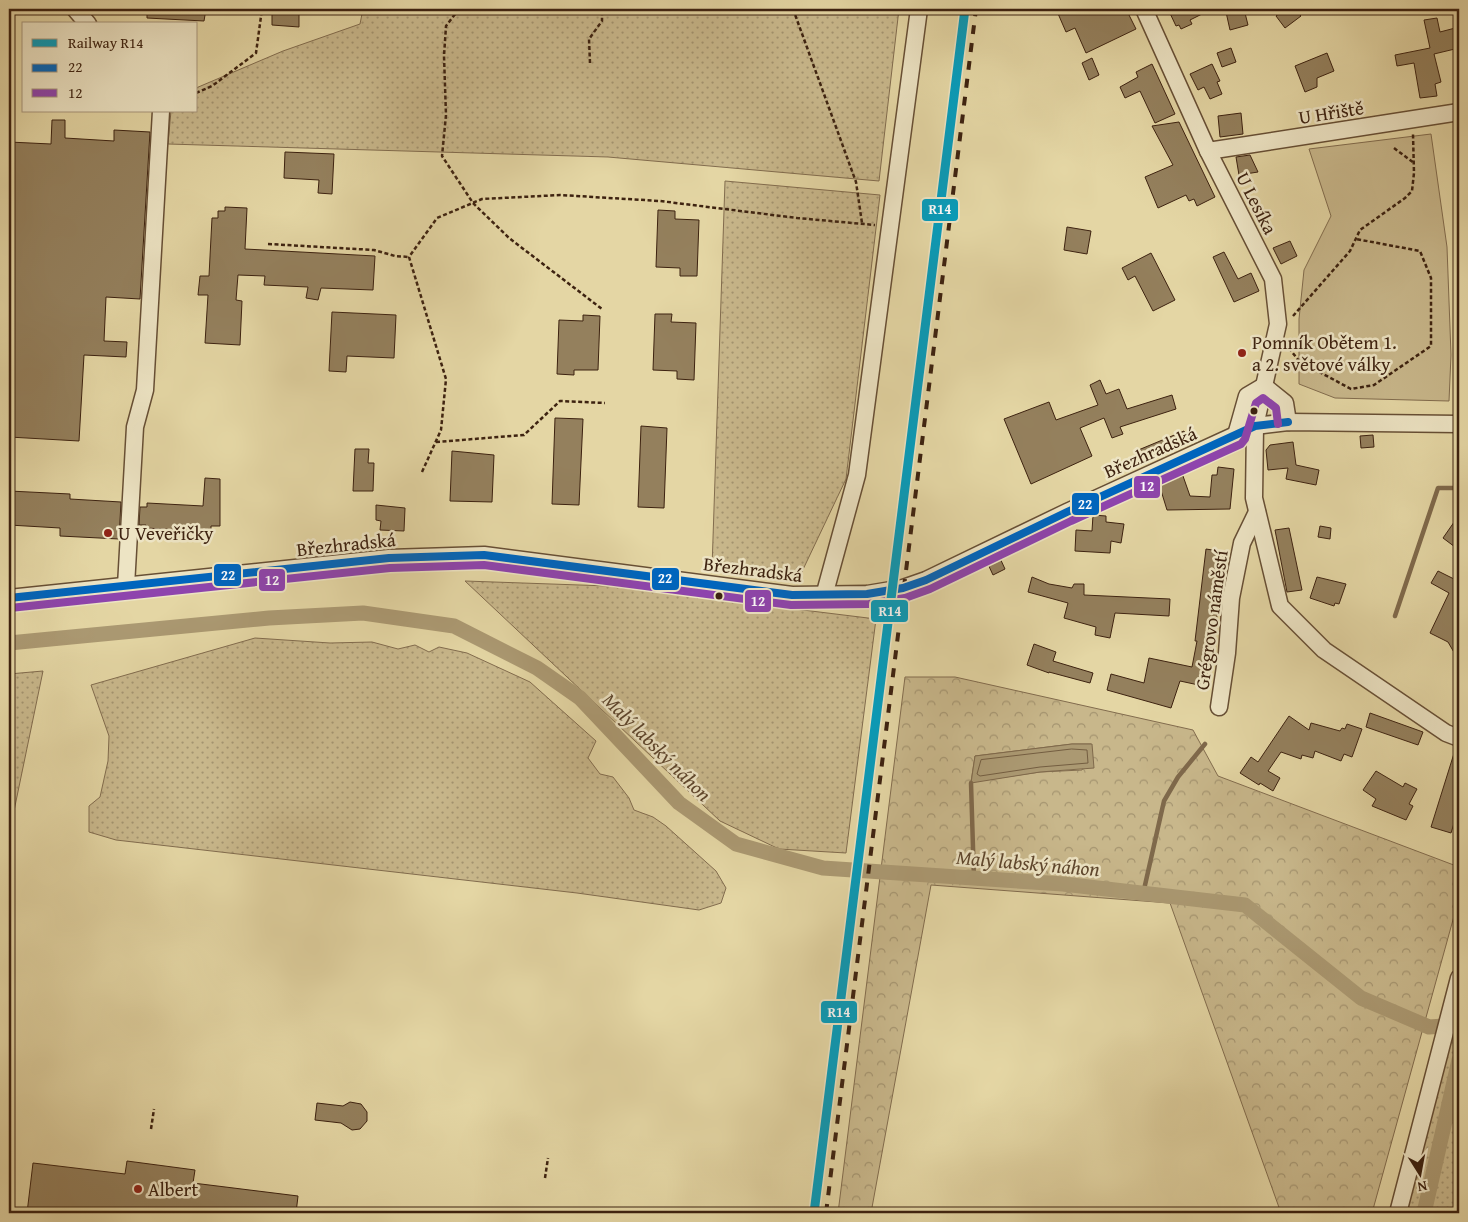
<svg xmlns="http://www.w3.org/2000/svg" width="1468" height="1222" font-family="'Gentium Book Plus',serif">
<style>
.grass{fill:url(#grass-dots);stroke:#826c4e}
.forest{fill:url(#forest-crowns);stroke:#826c4e;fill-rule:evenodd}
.green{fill:#c8b78b;stroke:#826c4e}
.water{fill:#ab9972;stroke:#7f694b}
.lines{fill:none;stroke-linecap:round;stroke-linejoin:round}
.shore{stroke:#745e41;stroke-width:1}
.stream{stroke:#7f694b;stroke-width:4.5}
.canal{stroke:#ab9972;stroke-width:15}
.building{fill:#94805d;stroke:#3d2210}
.minor-casing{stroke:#674f35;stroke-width:19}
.path{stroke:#3d2210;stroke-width:2.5;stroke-dasharray:4 2.5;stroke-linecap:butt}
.minor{stroke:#ede4c4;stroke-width:16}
.rail{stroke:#3d2210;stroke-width:4;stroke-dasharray:9 9;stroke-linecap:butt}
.bus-1-casing{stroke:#ede4c4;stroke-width:11}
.bus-2-casing{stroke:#ede4c4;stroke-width:11}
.bus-1{stroke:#0065bd;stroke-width:8}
.bus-2{stroke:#8e44ad;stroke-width:8}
.rail-1-casing{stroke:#ede4c4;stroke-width:12}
.rail-1{stroke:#069cbb;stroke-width:9}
.poi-dot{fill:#8f2418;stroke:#ede4c4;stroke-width:2}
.bus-dot{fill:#3d2210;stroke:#ede4c4;stroke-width:2}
.labels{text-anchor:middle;stroke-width:5;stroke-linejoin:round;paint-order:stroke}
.street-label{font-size:19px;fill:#3d2210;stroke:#ede4c4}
.poi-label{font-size:19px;fill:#3d2210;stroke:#ede4c4;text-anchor:start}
.water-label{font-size:20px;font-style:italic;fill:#5e462d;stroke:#ede4c4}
.line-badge{stroke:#ede4c4;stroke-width:2}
.badge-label{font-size:14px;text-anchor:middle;font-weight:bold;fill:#fff}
</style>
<defs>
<pattern id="grass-dots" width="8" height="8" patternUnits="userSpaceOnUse" patternTransform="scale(1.25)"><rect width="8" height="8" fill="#c8b78b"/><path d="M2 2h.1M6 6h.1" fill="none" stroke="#a49470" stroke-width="1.8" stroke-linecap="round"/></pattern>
<pattern id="forest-crowns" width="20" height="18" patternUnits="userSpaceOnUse" patternTransform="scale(1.25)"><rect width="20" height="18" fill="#c8b78b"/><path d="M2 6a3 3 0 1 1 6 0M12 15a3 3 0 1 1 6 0" fill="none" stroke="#a49470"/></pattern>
</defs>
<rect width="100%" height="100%" fill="#e4d6a4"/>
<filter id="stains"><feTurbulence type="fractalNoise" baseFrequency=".004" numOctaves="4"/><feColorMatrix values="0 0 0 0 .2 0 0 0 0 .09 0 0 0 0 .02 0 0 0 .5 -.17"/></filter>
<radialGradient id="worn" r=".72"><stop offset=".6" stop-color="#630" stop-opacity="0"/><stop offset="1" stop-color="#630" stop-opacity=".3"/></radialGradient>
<!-- grass -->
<g class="grass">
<path d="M363 9H899L879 181 608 157 168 144 171 111H196V88L283 51 360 24Z"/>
<path d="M725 181 880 195 846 479 798 580 712 568Z"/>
<path d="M465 581 608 586 876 619 846 853 779 849 720 821Z"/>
<path d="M255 638 330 643 372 642 398 649 415 645 429 652 439 647 467 653 530 682 596 741 588 758 600 774 613 777 629 798 634 810 653 817 666 826 716 871 726 888 721 903 699 910 577 893 116 840 89 832V806L100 797 108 761 109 736 91 685Z"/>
<path d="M43 671 9 835V674Z"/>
<path d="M1459 974V1213H1404Z"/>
</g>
<!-- forest -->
<path class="forest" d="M905 677H955L1193 730 1218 776 1459 867V898L1372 1213H1281L1170 903 931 885 871 1213H838ZM1072 744H1091L1082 770 1040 772 971 782 975 756Z"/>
<!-- green -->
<path class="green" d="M1431 134 1447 247 1451 355 1449 401 1335 398 1299 384V319L1304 270 1331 216 1309 149Z"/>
<!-- water -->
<path class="water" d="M1072 744H1092L1094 768 1040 772 971 783 975 756Z"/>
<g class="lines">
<!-- shore -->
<path class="shore" d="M1072 749 1087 750 1088 763 1040 767 980 776 977 774 981 760Z"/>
<!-- stream -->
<g class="stream">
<path d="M1395 616 1438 488H1459"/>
<path d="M971 783 974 880"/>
<path d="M1143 894 1164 801 1178 777 1205 744"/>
</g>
<!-- canal -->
<g class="canal">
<path d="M9 643 269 618 363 613 454 626 537 668 580 698 679 803 736 844 823 868 1063 884 1245 905 1361 998 1429 1027 1459 1025"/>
<path d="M1424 1213 1459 1060"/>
</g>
</g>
<!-- building -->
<g class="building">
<path d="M147 9H206L204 21 147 18Z"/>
<path d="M272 9H299V27L272 25Z"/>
<path d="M1056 9H1126L1136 29 1086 53 1075 28 1066 32Z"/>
<path d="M1168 9H1212L1190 20 1192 24 1181 29 1179 25 1176 26Z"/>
<path d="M1239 9H1244L1248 25 1230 30 1226 12Z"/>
<path d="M1285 9H1295L1301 16 1285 28 1276 16Z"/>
<path d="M1437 18 1440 32 1459 27V48L1434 54 1441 82 1435 84 1437 96 1420 98 1414 63 1397 66 1395 55 1430 48 1424 20Z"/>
<path d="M1231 48 1236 62 1222 67 1217 53Z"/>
<path d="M1327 53 1334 71 1317 78V87L1305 92 1295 66Z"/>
<path d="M1092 58 1099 75 1089 80 1082 63Z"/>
<path d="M1152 64 1175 114 1155 123 1140 91 1125 98 1120 87 1138 77 1136 72Z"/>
<path d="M1212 64 1220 81 1217 82 1222 94 1210 99 1204 87 1198 90 1190 74Z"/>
<path d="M1241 113 1243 134 1220 137 1218 116Z"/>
<path d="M52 120H65V138L114 141V130L150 132 140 299 106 297 104 341 127 342 126 357 84 355 79 441 9 437V142L51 144Z"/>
<path d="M1179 122 1215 197 1197 206 1194 199 1189 201 1186 195 1158 208 1145 177 1173 165 1152 126Z"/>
<path d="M285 152 334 154 332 194 318 193 319 180 284 178Z"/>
<path d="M1250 155 1258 172 1239 175 1236 157Z"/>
<path d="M225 207 247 208 245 249 375 256 373 290 321 288 318 300 306 298 308 287 264 285 265 276 238 275 236 300 242 301 240 345 205 343 208 295H198L200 276H209L212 218H218V211H225Z"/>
<path d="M658 210 675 211V219L699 220 697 276H680V268L656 267Z"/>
<path d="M1067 227 1091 231 1087 254 1064 250Z"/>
<path d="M1290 241 1297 256 1281 264 1273 248Z"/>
<path d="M1224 252 1238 279 1251 273 1259 291 1234 302 1213 257Z"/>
<path d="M1151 253 1175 300 1153 311 1135 276 1128 280 1122 268Z"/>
<path d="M332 312 396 315 394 358 347 356 346 372 329 371Z"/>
<path d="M655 314H672L671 322 696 323 694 380 677 379V371L653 370Z"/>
<path d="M583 315 600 316 598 370H574V375L557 374 559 320 583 321Z"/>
<path d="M1100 380 1106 394 1119 389 1127 409 1172 395 1176 409 1120 427 1123 434 1112 438 1104 418 1080 428 1092 456 1031 484 1004 419 1049 402 1056 420 1098 405 1090 385Z"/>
<path d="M555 418 583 419 579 505 552 504Z"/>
<path d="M641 426 667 428 664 508 638 507Z"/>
<path d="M1184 431 1189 443 1141 463 1136 451Z"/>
<path d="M1373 435 1374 447 1361 448 1360 436Z"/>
<path d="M1293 442 1296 465 1319 470 1316 485 1286 479 1288 468 1268 470 1266 450 1270 445Z"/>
<path d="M355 449H369L368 463H374L373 491H353Z"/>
<path d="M452 451 494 455 492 502 450 501Z"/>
<path d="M1218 467 1234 469 1230 509 1167 510 1159 484 1183 476 1190 496 1210 497 1212 475H1217Z"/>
<path d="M205 478 220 479V526H211V532L146 528V525H139L140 507H147V503L203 506Z"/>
<path d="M9 491 70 494V499L121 502 119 539 60 536V528L9 525Z"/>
<path d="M376 505 405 508 404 531 380 530 381 521 376 520Z"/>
<path d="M1093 515 1106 516V522L1124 524 1121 543 1111 541 1110 553 1075 551 1076 530 1092 531Z"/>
<path d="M1459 515V550L1443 538Z"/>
<path d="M1320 526 1331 528 1330 539 1318 537Z"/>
<path d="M1289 528 1302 590 1287 592 1275 530Z"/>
<path d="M1206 549 1225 552 1208 687 1180 681 1171 708 1107 690 1111 674 1144 683 1149 658 1192 667 1197 641H1195Z"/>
<path d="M999 556 1005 569 993 575 987 562Z"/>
<path d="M1438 571 1456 580 1459 573V661L1448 642 1430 633 1449 593 1431 583Z"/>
<path d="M1032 577 1049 584 1072 588 1074 584H1084V595L1170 599 1169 616 1115 613 1110 638 1095 635 1096 627 1064 618 1068 603 1028 592Z"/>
<path d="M1317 577 1346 584 1339 604 1335 603 1334 606 1310 598Z"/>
<path d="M1034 644 1056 652 1053 661 1093 673 1090 683 1049 672V673L1027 665Z"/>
<path d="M1370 713 1423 732 1418 745 1366 727Z"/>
<path d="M1289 716 1309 730 1311 723 1340 731 1342 728 1345 729 1347 724 1362 729 1352 757 1344 754 1341 761 1315 751 1313 758 1302 755 1301 759 1281 752 1268 771 1280 778 1273 791 1260 783 1259 785 1240 773 1251 757 1258 762Z"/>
<path d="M1456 747 1459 748V807L1451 833 1431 827Z"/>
<path d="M1376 771 1403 787 1405 783 1417 789 1409 804 1413 806 1406 820 1372 806 1376 799 1363 790Z"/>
<path d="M350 1102 361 1104 367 1112V1121L360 1129 352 1130 341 1123 315 1120 317 1103 343 1106Z"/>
<path d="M127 1161 195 1170 193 1183 298 1196 296 1213H27L33 1163 125 1174Z"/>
</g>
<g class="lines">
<!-- minor casing -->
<g class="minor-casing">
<g id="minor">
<path d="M75 9 88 24"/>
<path d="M1144 9 1208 151 1273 279 1278 324 1255 426 1254 498 1280 606 1324 650 1446 733 1459 738"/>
<path d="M1208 151 1459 112"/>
<path d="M1236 435 1247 396 1264 386 1285 403 1288 422"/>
<path d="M126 586 135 427 145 390 161 111"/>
<path d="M824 596 857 475 919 9"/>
<path d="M9 598 389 558 484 555 792 595 867 594 903 588 926 580 1067 512 1255 426 1288 422 1459 424"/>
<path d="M1219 707 1227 653 1231 598 1242 543 1257 512"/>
<path d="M1398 1213 1459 978"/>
</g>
</g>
<!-- path -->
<g class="path">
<path d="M459 9 446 26 444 56 446 115 442 156 473 203 509 238 602 309"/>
<path d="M793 9 856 182 862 223"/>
<path d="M590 63 589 39 602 21V9"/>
<path d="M196 93 212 86 256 53 262 9"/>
<path d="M1394 148 1414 163"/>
<path d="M268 244 374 250 395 256 409 257"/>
<path d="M1293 316 1350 251 1360 230 1405 198 1412 191 1414 173 1413 134"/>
<path d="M1289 348 1299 361 1351 389 1374 385 1431 346V278L1420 251 1356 239"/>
<path d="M436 442 524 435 560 401 605 403"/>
<path d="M422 472 441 430 446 379 409 257 437 218 482 199 560 195 660 201 797 218 875 225"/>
<path d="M151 1129 154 1109"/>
<path d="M545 1178 548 1158"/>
</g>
<!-- minor -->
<use href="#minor" class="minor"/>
<!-- rail -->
<path class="rail" d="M826 1213 976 9"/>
<!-- bus-1 casing -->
<g class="bus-1-casing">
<path id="bus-1" d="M9 598 389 558 484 555 792 595 867 594 903 588 926 580 1067 512 1255 426 1288 422"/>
</g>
<!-- bus-2 casing -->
<g class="bus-2-casing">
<path id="bus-2" d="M10 608 390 568 484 565 791 605 869 604 905 598 930 589 1071 521 1241 444 1245 439 1256 403 1263 398 1276 408 1278 424"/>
</g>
<!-- bus-1 -->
<use href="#bus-1" class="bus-1"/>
<!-- bus-2 -->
<use href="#bus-2" class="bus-2"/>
<!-- rail-1 casing -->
<g class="rail-1-casing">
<path id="rail-1" d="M814 1213 965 9"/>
</g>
<!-- rail-1 -->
<use href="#rail-1" class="rail-1"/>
</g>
<!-- markers -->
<g class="poi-dot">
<circle cx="1242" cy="353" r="5"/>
<circle cx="108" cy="533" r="5"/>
<circle cx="138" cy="1189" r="5"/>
</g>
<g class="bus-dot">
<circle cx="1254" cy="411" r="4.5"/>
<circle cx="719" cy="596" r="4.5"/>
</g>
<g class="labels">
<!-- street labels -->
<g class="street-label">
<text transform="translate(1331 112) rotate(-9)" y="7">U Hřiště</text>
<text transform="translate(1257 203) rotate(63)" y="7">U Lesíka</text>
<text transform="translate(1150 452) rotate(-24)" y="7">Březhradská</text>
<text transform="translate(346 544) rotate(-6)" y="7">Březhradská</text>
<text transform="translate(753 569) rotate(7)" y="7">Březhradská</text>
<text transform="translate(1211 620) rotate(-82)" y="7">Grégrovo náměstí</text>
</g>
<!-- poi labels -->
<g class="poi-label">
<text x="1252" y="349">Pomník Obětem 1.<tspan x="1252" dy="22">a 2. světové války</tspan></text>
<text x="118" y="540">U Veveřičky</text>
<text x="148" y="1196">Albert</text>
</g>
<!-- water labels -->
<g class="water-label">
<text transform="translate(657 747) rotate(45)" y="7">Malý labský náhon</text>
<text transform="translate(1028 863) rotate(5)" y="7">Malý labský náhon</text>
</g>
</g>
<g class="line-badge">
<rect x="921" y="198" width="38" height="24" rx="5" fill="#069cbb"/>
<rect x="1133" y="475" width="28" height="24" rx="5" fill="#8e44ad"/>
<rect x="1071" y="492" width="29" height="24" rx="5" fill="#0065bd"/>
<rect x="213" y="563" width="29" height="24" rx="5" fill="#0065bd"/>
<rect x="651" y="567" width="29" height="24" rx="5" fill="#0065bd"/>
<rect x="258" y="568" width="28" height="24" rx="5" fill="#8e44ad"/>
<rect x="744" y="589" width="28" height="24" rx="5" fill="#8e44ad"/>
<rect x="870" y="599" width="39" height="24" rx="5" fill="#069cbb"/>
<rect x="820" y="1000" width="38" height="24" rx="5" fill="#069cbb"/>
</g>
<g class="badge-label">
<text x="940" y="214">R14</text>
<text x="1147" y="491">12</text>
<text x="1085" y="509">22</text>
<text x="228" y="580">22</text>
<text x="665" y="583">22</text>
<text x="272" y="585">12</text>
<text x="758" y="606">12</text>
<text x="890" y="616">R14</text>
<text x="839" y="1017">R14</text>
</g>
<!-- margin -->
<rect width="1468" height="1222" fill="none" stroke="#e4d6a4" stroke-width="30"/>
<rect x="10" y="10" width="1448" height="1202" fill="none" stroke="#3d2210" stroke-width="2.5"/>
<rect x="15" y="15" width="1438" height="1192" fill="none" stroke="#3d2210"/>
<!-- legend -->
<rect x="22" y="22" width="175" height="90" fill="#ede4c4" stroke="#a7967c"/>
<rect x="32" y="39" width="25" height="8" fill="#069cbb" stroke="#a7967c"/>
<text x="68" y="48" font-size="15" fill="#3d2210">Railway R14</text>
<rect x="32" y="64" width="25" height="8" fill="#0065bd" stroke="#a7967c"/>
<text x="68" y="72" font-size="15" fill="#3d2210">22</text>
<rect x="32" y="89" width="25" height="8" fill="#8e44ad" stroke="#a7967c"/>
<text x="68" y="98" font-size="15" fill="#3d2210">12</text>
<!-- north arrow -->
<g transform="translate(1420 1174) rotate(169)" stroke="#ede4c4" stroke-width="4" paint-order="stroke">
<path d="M0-4L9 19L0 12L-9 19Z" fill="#3d2210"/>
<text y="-8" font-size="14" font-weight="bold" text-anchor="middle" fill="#3d2210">N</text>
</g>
<rect width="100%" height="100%" filter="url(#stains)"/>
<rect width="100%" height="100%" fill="url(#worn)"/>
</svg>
